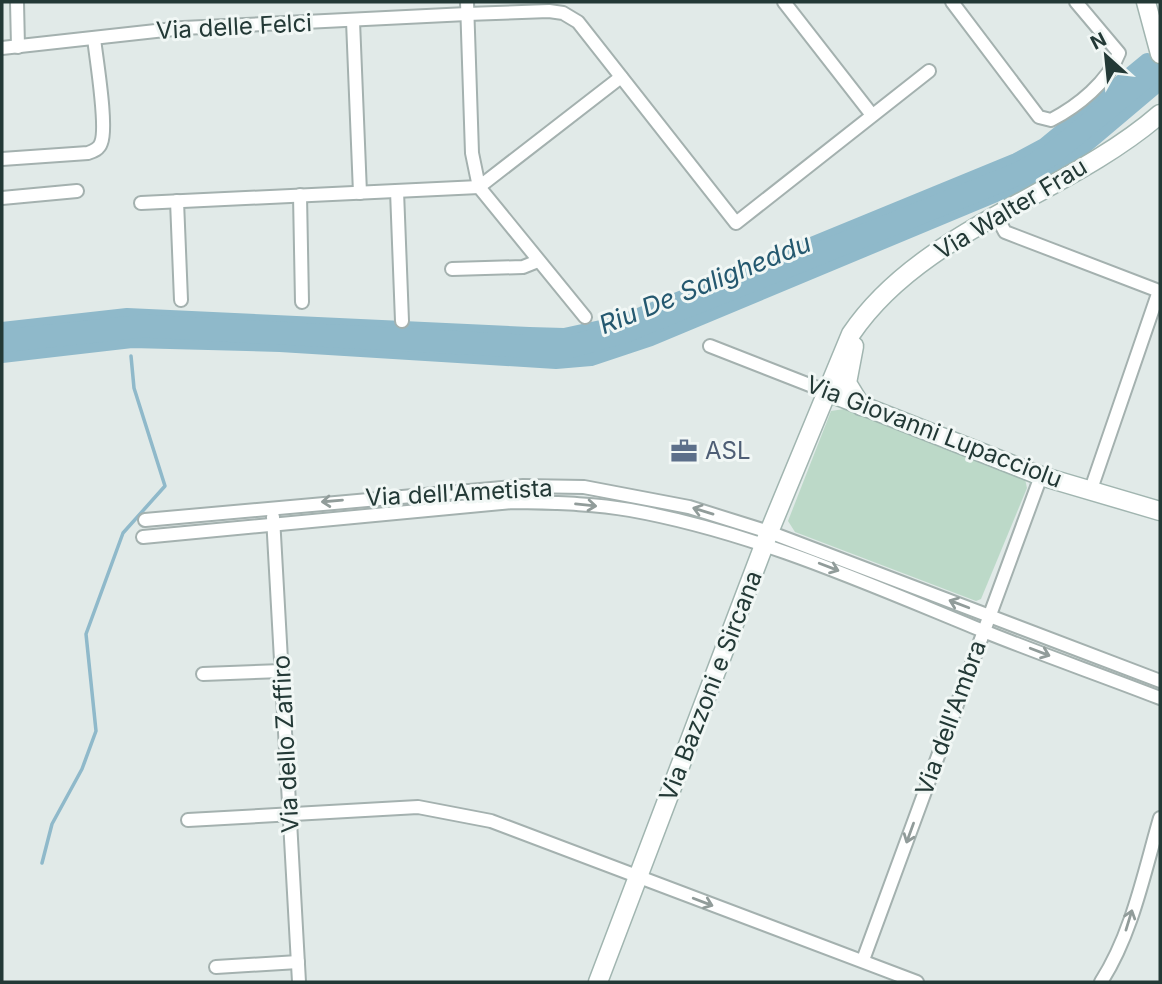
<svg xmlns="http://www.w3.org/2000/svg" width="1162" height="984" font-family="Inter,sans-serif">
<style>
.green{fill:#bcd9c8}
.lines{fill:none;stroke-linecap:round;stroke-linejoin:round}
.stream{stroke:#8fb9ca;stroke-width:3.5}
.canal{stroke:#8fb9ca;stroke-width:14}
.river{stroke:#8fb9ca;stroke-width:23}
.street-casing{stroke:#a4b1af;stroke-width:16}
.secondary-casing{stroke:#a1b5b0;stroke-width:21}
.street{stroke:#fff;stroke-width:12}
.secondary{stroke:#fff;stroke-width:18}
.oneway{stroke:#919c9a}
.labels{text-anchor:middle;stroke-width:6;stroke-linejoin:round;paint-order:stroke}
.street-label{font-size:24px;fill:#233936;stroke:#f1f7f5}
.service-label{font-size:24px;fill:#4e5e75;stroke:#f1f7f5;text-anchor:start}
.water-label{font-size:26px;font-style:italic;fill:#24586f;stroke:#f1f7f5}
</style>
<rect width="100%" height="100%" fill="#e1eae8"/>
<!-- green -->
<path class="green" d="M844 409 1025 479 1027 488 981 599 976 601 795 532 788 521 831 411Z"/>
<g class="lines">
<!-- stream -->
<g class="stream">
<path d="M139 333 144 326"/>
<path d="M42 863 52 824 82 769 96 731 86 634 123 533 165 486 134 388 131 356"/>
</g>
<!-- canal -->
<path class="canal" d="M2 329 127 315 529 334 564 335 619 323 1016 160 1044 145 1147 60 1157 86 1067 162 1032 180 651 339 591 359 556 362 280 345 132 341 2 356"/>
<!-- river -->
<path class="river" d="M2 341 144 326 522 346H573L623 332 1020 173 1052 154 1160 65"/>
<!-- street casing -->
<g class="street-casing">
<g id="street">
<path d="M17 2 18 47"/>
<path d="M467 2 472 153 479 187 585 317"/>
<path d="M784 2 872 115"/>
<path d="M952 2 1039 117 1051 120C1078 106 1108 82 1119 53L1076 2"/>
<path d="M353 21 360 193"/>
<path d="M2 48 183 28 467 14 549 11 563 13 578 22 736 223 929 71"/>
<path d="M2 159 88 153C94 151 99 149 101 143 108 127 96 58 94 38"/>
<path d="M479 187 621 77"/>
<path d="M397 191 402 321"/>
<path d="M300 195 302 302"/>
<path d="M2 198 77 191"/>
<path d="M177 201 181 300"/>
<path d="M141 203 479 187"/>
<path d="M997 217 1005 232 1159 291 1090 492"/>
<path d="M452 269 523 267 538 261"/>
<path d="M710 346 825 391"/>
<path d="M273 517 299 982"/>
<path d="M145 520 523 486 584 487 689 507 769 532 1160 681"/>
<path d="M143 537 513 502C552 503 591 503 630 510 753 532 866 583 981 630 1040 654 1101 675 1160 698"/>
<path d="M203 674 282 671"/>
<path d="M188 820 418 807 491 821 917 982"/>
<path d="M863 960 1041 476"/>
<path d="M216 967 298 962"/>
<path d="M1101 982C1132 934 1144 873 1160 818"/>
</g>
</g>
<!-- secondary casing -->
<g class="secondary-casing">
<g id="secondary">
<path d="M1146 2 1160 54"/>
<path d="M854 346 847 383 861 406"/>
<path d="M825 391 1041 476 1160 511"/>
<path d="M598 982 769 532 851 334C922 229 1067 195 1160 114"/>
</g>
</g>
<!-- street -->
<use href="#street" class="street"/>
<!-- secondary -->
<use href="#secondary" class="secondary"/>
</g>
<!-- one-way arrows -->
<defs><path id="oneway-shaft" d="M-6 0H5M1.5-3L5.5 0L1.5 3" fill="none" stroke-width="1.6" stroke-linecap="round" stroke-linejoin="round" transform="scale(1.75)"/></defs>
<g class="oneway">
<use href="#oneway-shaft" transform="translate(332 501) rotate(175)"/>
<use href="#oneway-shaft" transform="translate(586 505) rotate(6)"/>
<use href="#oneway-shaft" transform="translate(703 511) rotate(-163)"/>
<use href="#oneway-shaft" transform="translate(829 567) rotate(21)"/>
<use href="#oneway-shaft" transform="translate(959 604) rotate(-159)"/>
<use href="#oneway-shaft" transform="translate(1040 652) rotate(21)"/>
<use href="#oneway-shaft" transform="translate(910 833) rotate(110)"/>
<use href="#oneway-shaft" transform="translate(703 902) rotate(21)"/>
<use href="#oneway-shaft" transform="translate(1129 920) rotate(-73)"/>
</g>
<!-- icons -->
<defs>
<g id="office-bare" transform="scale(2.1)"><path d="M-6-3h4V-5.5h4V-3h4V5H-6ZM-1-4.5V-3h2v-1.5ZM-6 0V1H6V0Z" fill="#5c6f8a" stroke="#f1f7f5" stroke-width="2.5" paint-order="stroke"/></g>
</defs>
<g fill-rule="evenodd">
<use href="#office-bare" x="684" y="451"/>
</g>
<g class="labels">
<!-- street labels -->
<g class="street-label">
<text transform="translate(234 27) rotate(-3)" y="8">Via delle Felci</text>
<text transform="translate(1011 209) rotate(-31)" y="8">Via Walter Frau</text>
<text transform="translate(934 432) rotate(21)" y="8">Via Giovanni Lupacciolu</text>
<text transform="translate(459 493) rotate(-3)" y="8">Via dell'Ametista</text>
<text transform="translate(711 686) rotate(-69)" y="8">Via Bazzoni e Sircana</text>
<text transform="translate(951 718) rotate(-70)" y="8">Via dell'Ambra</text>
<text transform="translate(286 744) rotate(-93)" y="8">Via dello Zaffiro</text>
</g>
<!-- service labels -->
<g class="service-label">
<text x="705" y="459">ASL</text>
</g>
<!-- water labels -->
<g class="water-label">
<text transform="translate(705 284) rotate(-22)" y="9">Riu De Saligheddu</text>
</g>
</g>
<!-- border -->
<rect width="1162" height="984" fill="none" stroke="#233936" stroke-width="7"/>
<!-- north arrow -->
<g transform="translate(1106 56) rotate(333)" stroke="#f1f7f5" stroke-width="5" paint-order="stroke">
<path d="M0-5L12 26L0 18L-12 26Z" fill="#233936"/>
<text y="-10" font-size="19" font-weight="bold" text-anchor="middle" fill="#233936">N</text>
</g>
</svg>
